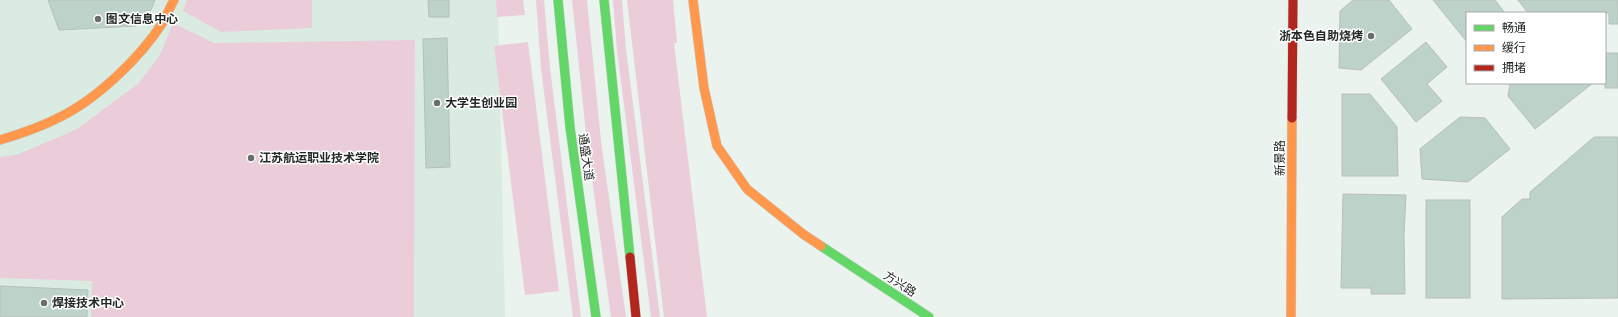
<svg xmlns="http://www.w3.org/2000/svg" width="1618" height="317" font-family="'Source Serif 4','Noto Sans SC',serif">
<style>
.built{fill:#daece2}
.green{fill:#ebcdd9}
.building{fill:#bdd2c8;stroke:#b7bfbb}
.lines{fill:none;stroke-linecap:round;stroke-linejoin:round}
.fast-casing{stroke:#c8d0cc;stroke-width:10}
.slow-casing{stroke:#c8d0cc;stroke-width:10}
.jam-casing{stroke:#c8d0cc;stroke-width:10}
.fast{stroke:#63d668;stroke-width:9}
.slow{stroke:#ff974d;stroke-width:9}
.jam{stroke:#b3261e;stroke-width:9}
.poi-dot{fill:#686f6b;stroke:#fff;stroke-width:1.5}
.labels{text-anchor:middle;stroke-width:3;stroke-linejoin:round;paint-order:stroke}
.poi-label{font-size:12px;font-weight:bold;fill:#222825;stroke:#fff;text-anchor:start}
.street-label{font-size:12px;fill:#222825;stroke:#fff}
</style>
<rect width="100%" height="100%" fill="#eaf3ee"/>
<!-- built -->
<path class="built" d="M0 0H498L505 317H0Z"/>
<!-- green -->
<g class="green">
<path d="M187 0H312V28L221 32 183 11Z"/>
<path d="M496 0H523L525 15 497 17Z"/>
<path d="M536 0H544L550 68 581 317H573L541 69Z"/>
<path d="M572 0H587L601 141 626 317H611L587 143Z"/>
<path d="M613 0H622L626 49 660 317H651L617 50Z"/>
<path d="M627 0H673L677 43H674L707 317H664Z"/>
<path d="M173 23 214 43 415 40 414 317H91L92 281 0 278V157L19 154 77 129 139 83 160 55Z"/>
<path d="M528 42 559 291 525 295 494 46Z"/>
</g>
<!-- building -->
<g class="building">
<path d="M48 0H155L151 10 145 11 136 26 59 30Z"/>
<path d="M428 0H449V17H429Z"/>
<path d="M1353 0H1389L1412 29 1361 70 1339 68 1340 11Z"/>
<path d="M1433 0H1495L1505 13H1467V42Z"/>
<path d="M1518 0H1618V24H1609V13H1528Z"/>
<path d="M447 38 450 167 426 168 423 39Z"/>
<path d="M1426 42 1447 67 1427 84 1442 101 1416 122 1381 79Z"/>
<rect x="1605" y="53" width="13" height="35"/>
<path d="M1510 83H1593L1535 129 1508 96Z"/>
<path d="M1342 94H1370L1397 127 1398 176H1342Z"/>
<path d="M1460 117 1485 118 1510 149 1468 182 1422 179 1420 149Z"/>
<path d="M1594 137H1618V298L1502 299V217L1522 199H1530V192Z"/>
<path d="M1343 194 1406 195 1404 236 1405 294H1371V288H1341Z"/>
<rect x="1426" y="200" width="44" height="98"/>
<path d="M0 286 88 290 87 317H0Z"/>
</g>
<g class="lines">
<!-- fast casing -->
<g class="fast-casing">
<g id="fast">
<path d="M558 0 570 127 596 317"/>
<path d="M604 0 630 257"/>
<path d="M821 246 929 317"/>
</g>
</g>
<!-- slow casing -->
<g class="slow-casing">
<g id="slow">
<path d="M693 0 704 88 717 146 747 189 803 234 821 246"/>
<path d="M0 140C20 134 41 127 60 117 97 99 141 57 163 22 167 15 170 7 174 0"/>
<path d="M1291 317 1292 118"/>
</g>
</g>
<!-- jam casing -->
<g class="jam-casing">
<g id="jam">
<path d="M1292 118 1293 0"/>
<path d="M630 257 636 317"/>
</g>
</g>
<!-- fast -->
<use href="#fast" class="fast"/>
<!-- slow -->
<use href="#slow" class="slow"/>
<!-- jam -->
<use href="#jam" class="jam"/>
</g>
<!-- markers -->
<g class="poi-dot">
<circle cx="98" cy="19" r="4"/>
<circle cx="1371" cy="36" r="4"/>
<circle cx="437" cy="103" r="4"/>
<circle cx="251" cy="158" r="4"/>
<circle cx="44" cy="303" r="4"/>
</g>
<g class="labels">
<!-- poi labels -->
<g class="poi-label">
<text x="106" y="23">图文信息中心</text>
<text x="1363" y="40" text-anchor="end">浙本色自助烧烤</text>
<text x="445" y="107">大学生创业园</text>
<text x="259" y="162">江苏航运职业技术学院</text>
<text x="52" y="307">焊接技术中心</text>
</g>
<!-- street labels -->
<g class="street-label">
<text transform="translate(586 157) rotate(82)" y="4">通盛大道</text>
<text transform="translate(1280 158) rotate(-90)" y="4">新景路</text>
<text transform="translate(900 284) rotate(33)" y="4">方兴路</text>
</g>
</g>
<!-- legend -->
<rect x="1466" y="12" width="140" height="72" fill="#ffffff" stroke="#a7a9a8"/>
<rect x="1474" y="25" width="20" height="6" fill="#63d668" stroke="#a7a9a8"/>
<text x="1502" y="32" font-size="12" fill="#222825">畅通</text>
<rect x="1474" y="45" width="20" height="6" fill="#ff974d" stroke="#a7a9a8"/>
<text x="1502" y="52" font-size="12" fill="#222825">缓行</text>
<rect x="1474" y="65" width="20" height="6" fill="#b3261e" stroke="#a7a9a8"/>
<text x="1502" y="72" font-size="12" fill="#222825">拥堵</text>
</svg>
